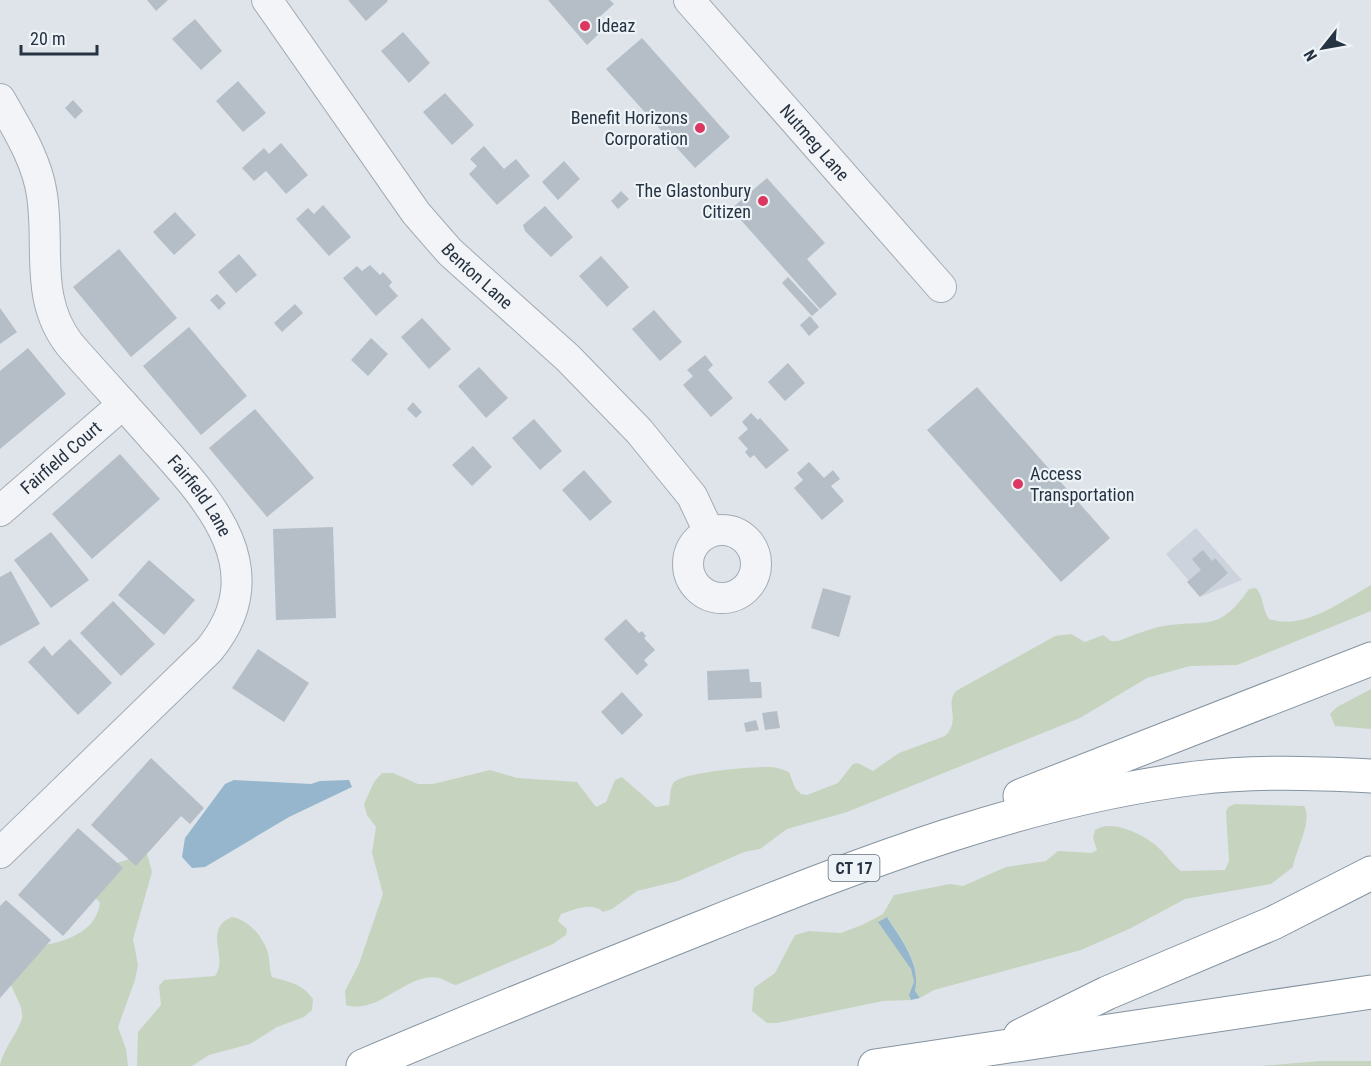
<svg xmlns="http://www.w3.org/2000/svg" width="1371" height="1066" font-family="'Roboto Condensed',sans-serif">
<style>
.built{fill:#ccd3dc}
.green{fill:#c6d4bf}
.water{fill:#96b6cd}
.building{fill:#b5bec7}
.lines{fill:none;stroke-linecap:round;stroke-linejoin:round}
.minor-casing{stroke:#a3abb4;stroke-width:32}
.motorway-casing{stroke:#8493a1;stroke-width:35}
.minor{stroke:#f2f4f7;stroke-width:30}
.motorway{stroke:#fff;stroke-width:33}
.poi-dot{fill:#db3760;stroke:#eef3f7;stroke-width:2}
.labels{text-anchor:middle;stroke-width:4.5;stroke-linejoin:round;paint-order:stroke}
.shield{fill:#eef3f7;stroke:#626d78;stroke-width:1.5}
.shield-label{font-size:16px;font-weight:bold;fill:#263342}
.poi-label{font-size:18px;fill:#263342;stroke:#eef3f7;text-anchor:start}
.street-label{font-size:18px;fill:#263342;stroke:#eef3f7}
</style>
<rect width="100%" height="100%" fill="#dee4e9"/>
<!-- built -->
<path class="built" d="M1196 528 1242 580 1202 596 1166 554Z"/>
<!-- green -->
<g class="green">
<path d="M1371 585V611L1237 665 1190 666 1147 678 1080 718 847 812 787 829 760 849 744 852 678 881 637 891 612 909 603 912C592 901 574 910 561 914L558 921 567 929 566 935 553 944 456 985C450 984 444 979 439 978 408 971 380 1015 346 1005L345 991 359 964 383 894 372 853 376 827 367 815 364 804 374 782 382 773H393L418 784H433L490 770 517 778 577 782 596 807 606 802 615 780 622 777 656 807 669 805C671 797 669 789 674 782 684 772 755 766 771 767 777 767 784 770 789 772L795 788 801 794 807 795 838 783 853 764 858 763 873 771 899 753 945 736C962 719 944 705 956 691L1055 636 1071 634 1085 642 1103 635 1111 641H1118C1132 636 1148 629 1163 626 1208 619 1218 633 1249 589L1256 588C1264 597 1262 609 1269 619 1303 631 1342 601 1371 585Z"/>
<path d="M1371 689V729L1335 726 1330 714 1337 707Z"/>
<path d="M1235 804 1304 806C1313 820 1296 850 1293 867L1271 884 1185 899 1129 929 1081 950 934 990 920 998 915 991C921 964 902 939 887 917L878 922C888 935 915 966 914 982 913 990 908 992 911 1000L883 1001 777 1023H767L752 1011 754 988 775 973 795 935 809 931 841 933 862 925 883 914 894 895 950 884 963 886 1006 867 1046 861 1058 851 1091 853 1097 850 1093 838 1095 830C1113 818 1147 836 1161 850 1168 857 1173 865 1181 871L1225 870 1229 861 1226 812 1228 807Z"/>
<path d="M147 854 152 872 133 939 138 965 135 980 118 1027 126 1049 128 1066H0C3 1049 19 1031 22 1018 24 1008 13 992 10 982L23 948C53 945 95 938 100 903L94 896 106 866Z"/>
<path d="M232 917C249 920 263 937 268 953 270 961 269 969 272 977 289 982 303 984 313 999L312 1010 304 1017 277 1027 250 1044 209 1055 192 1066H137L138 1032 161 1005 159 986 164 980 215 976C229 957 202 929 232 917Z"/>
<path d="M1320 1061H1371V1066H1260Z"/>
</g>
<!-- water -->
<g class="water">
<path d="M234 780 311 784 320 781 349 780 352 787 289 817 205 867 192 868 182 857 185 838 225 784Z"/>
<path d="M887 917C901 939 921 964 915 991L920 998 911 1000 909 995 914 982 911 969 878 922Z"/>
</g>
<!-- building -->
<g class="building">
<path d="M147 0H168L156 11Z"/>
<path d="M348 0H387L388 1 366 21Z"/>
<path d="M548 0H610L614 4 595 21 603 30 587 45Z"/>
<path d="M195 19 222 51 201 70 172 39Z"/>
<path d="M403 32 430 63 409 83 381 51Z"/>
<path d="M642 38 730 137 695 168 606 69Z"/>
<path d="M238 81 266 113 243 132 216 101Z"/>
<path d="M445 93 474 125 452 145 423 112Z"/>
<path d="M73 100 83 111 75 119 65 108Z"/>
<path d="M281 143 308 175 286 194 266 171 254 181 242 168 264 148 269 154Z"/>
<path d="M484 146 504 169 516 159 530 176 497 205 469 174 477 166 470 159Z"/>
<path d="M564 161 580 179 558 200 542 182Z"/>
<path d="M767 178 825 243 807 259 837 294 820 309 731 209Z"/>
<path d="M621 191 629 199 618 209 611 201Z"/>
<path d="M323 205 351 237 329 256 296 219 308 208 314 214Z"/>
<path d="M545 206 573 237 551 257 525 231 523 225Z"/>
<path d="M175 212 196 235 174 255 153 232Z"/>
<path d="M119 249 177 318 131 357 73 287Z"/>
<path d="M239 254 257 275 236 293 218 272Z"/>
<path d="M601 256 629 287 607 307 579 276Z"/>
<path d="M370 265 380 275 383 272 392 282 389 286 398 296 376 316 343 278 357 266 362 271Z"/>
<path d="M788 277 819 310 812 316 782 283Z"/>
<path d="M217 294 226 303 219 310 210 300Z"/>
<path d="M295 304 303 313 282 332 274 323Z"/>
<path d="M0 308 17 332 0 344Z"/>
<path d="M654 310 682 342 660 361 632 329Z"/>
<path d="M810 316 819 327 809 336 800 325Z"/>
<path d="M422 318 451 349 429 369 401 337Z"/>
<path d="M189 327 247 396 201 435 143 366Z"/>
<path d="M371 338 388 354 368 376 351 360Z"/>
<path d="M28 348 66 394 0 449V371Z"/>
<path d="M705 355 713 365 708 370 733 398 711 417 683 385 693 376 687 370Z"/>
<path d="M788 363 805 383 785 401 768 382Z"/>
<path d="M479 367 508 398 486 418 458 386Z"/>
<path d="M977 387 1110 538 1061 582 927 430Z"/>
<path d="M413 402 422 412 416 418 407 409Z"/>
<path d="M255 409 314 478 267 517 209 448Z"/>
<path d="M751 413 758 420 760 418 789 450 766 469 754 455 750 458 745 452 748 449 738 438 748 429 742 422Z"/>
<path d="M534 419 562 451 540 470 512 438Z"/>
<path d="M473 446 492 467 472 486 452 465Z"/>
<path d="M120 454 160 499 92 559 52 514Z"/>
<path d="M809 462 824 478 833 470 840 479 831 486 844 501 822 520 794 488 803 480 797 473Z"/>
<path d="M584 470 612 502 590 521 562 490Z"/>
<path d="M333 527 336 618 276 620 273 529Z"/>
<path d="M51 532 89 580 51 608 14 560Z"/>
<path d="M1203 550 1212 561 1215 558 1228 573 1200 597 1187 582 1201 570 1192 559Z"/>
<path d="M149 560 195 600 164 635 118 595Z"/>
<path d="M11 571 40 624 0 646V577Z"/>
<path d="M823 588 851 596 839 637 811 628Z"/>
<path d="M113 601 155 644 121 676 80 633Z"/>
<path d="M626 619 639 633 642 631 646 636 644 638 655 650 644 660 648 665 637 675 604 639Z"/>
<path d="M70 639 112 683 78 715 28 662 44 646 52 656Z"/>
<path d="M258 649 309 683 284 722 232 688Z"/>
<path d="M749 669 750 682H761L762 698 708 700 707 671Z"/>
<path d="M622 692 643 715 622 735 601 712Z"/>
<path d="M777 711 780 728 765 730 762 713Z"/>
<path d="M756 720 759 730 746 732 744 723Z"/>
<path d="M151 758 204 808 190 824 181 816 136 866 91 825Z"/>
<path d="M78 828 123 868 63 936 18 895Z"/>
<path d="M6 900 51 940 0 998V906Z"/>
</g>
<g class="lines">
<!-- minor casing -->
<g class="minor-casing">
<g id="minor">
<path id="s1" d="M267 0 416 213 450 252 568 358 639 431 692 496 709 532"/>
<path id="s2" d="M689 0 941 287"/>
<path id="s3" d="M0 99C17 129 37 160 42 195 50 248 34 299 70 345 98 377 127 408 155 440 209 500 275 570 209 650L0 853"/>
<path id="s4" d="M0 511 123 404"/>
<circle cx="722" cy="564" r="34"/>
</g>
</g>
<!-- motorway casing -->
<g class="motorway-casing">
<g id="motorway">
<path d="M1020 796 1371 659"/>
<path d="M1020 1036 1107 993 1273 923 1371 873"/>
<path d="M363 1066C478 1017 593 971 708 925 866 862 1026 799 1196 778 1254 771 1313 773 1371 776"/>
<path d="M875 1066 1371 992"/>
</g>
</g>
<!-- minor -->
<use href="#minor" class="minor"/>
<!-- motorway -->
<use href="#motorway" class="motorway"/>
</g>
<!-- markers -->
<g class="poi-dot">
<circle cx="585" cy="26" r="6"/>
<circle cx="700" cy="128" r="6"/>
<circle cx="763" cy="201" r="6"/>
<circle cx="1018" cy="484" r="6"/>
</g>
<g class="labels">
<!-- shield labels -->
<rect class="shield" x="828.5" y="855" width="51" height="26" rx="4.5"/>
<g class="shield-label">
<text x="854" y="874">CT 17</text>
</g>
<!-- poi labels -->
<g class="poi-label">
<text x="597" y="32">Ideaz</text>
<text x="688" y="124" text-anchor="end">Benefit Horizons<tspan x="688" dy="21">Corporation</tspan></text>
<text x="751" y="197" text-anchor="end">The Glastonbury<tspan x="751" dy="21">Citizen</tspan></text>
<text x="1030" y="480">Access<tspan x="1030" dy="21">Transportation</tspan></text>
</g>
<!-- street labels -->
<g class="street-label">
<text dy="6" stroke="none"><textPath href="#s2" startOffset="190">Nutmeg Lane</textPath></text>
<text dy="6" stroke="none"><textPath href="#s1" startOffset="348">Benton Lane</textPath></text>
<text dy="6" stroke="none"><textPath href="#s4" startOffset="81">Fairfield Court</textPath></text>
<text dy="6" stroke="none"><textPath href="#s3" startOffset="460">Fairfield Lane</textPath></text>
</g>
</g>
<!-- north arrow -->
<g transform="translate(1323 48) rotate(239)" stroke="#eef3f7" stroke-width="4.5" paint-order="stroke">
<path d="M0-4.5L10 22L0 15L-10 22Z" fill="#263342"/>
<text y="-9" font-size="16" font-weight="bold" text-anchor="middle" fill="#263342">N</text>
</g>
<!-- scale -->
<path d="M21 45v9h76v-9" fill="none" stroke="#263342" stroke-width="3"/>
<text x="30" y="45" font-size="18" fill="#263342" stroke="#eef3f7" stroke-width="4.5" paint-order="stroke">20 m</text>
</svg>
